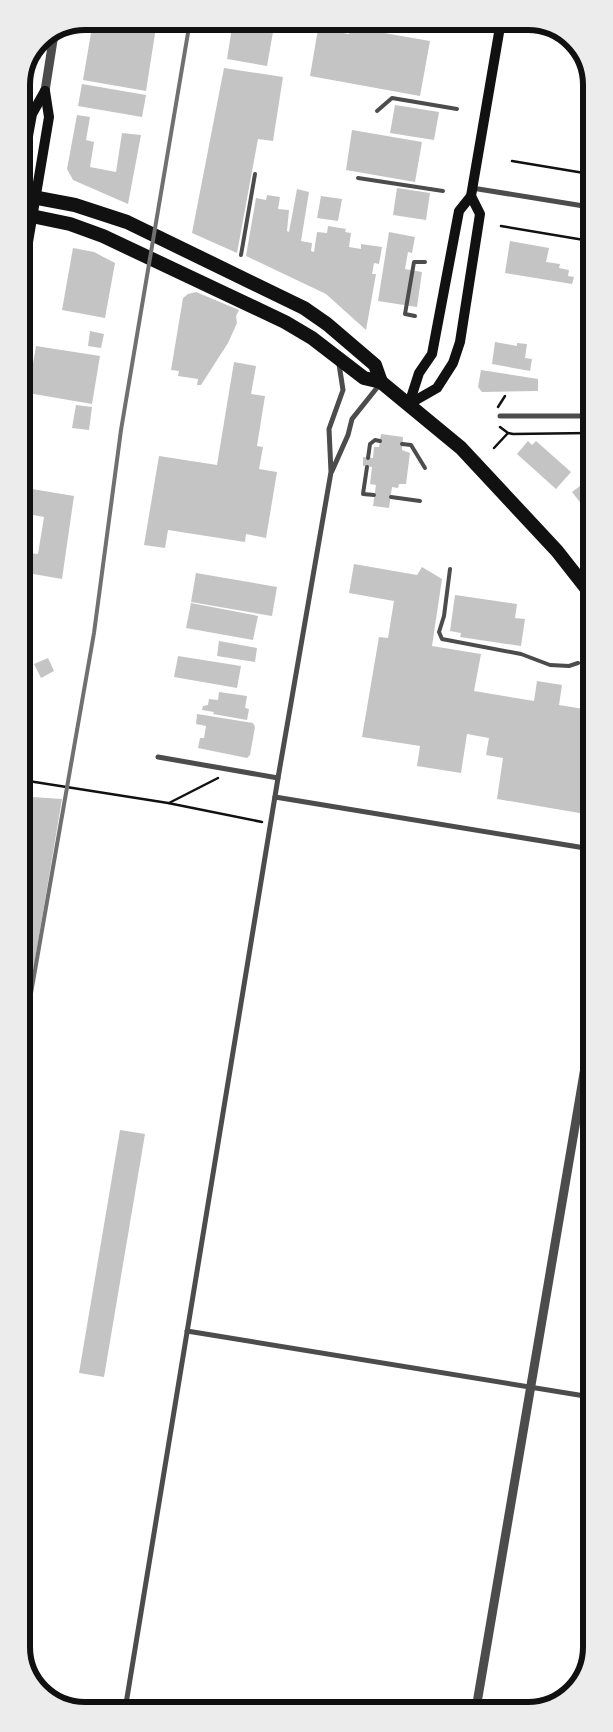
<svg xmlns="http://www.w3.org/2000/svg" width="613" height="1732" font-family="'Fira Sans Condensed',sans-serif">
<style>
.building{fill:#c4c4c4}
.lines{fill:none;stroke-linecap:round;stroke-linejoin:round}
.path{stroke:#111;stroke-width:2.5}
.service{stroke:#4c4c4c;stroke-width:4}
.minor{stroke:#4c4c4c;stroke-width:5}
.tertiary{stroke:#4c4c4c;stroke-width:9}
.secondary{stroke:#111;stroke-width:10}
.trunk{stroke:#111;stroke-width:14}
.rail{stroke:#707070;stroke-width:4}
.rim{fill:none;stroke:#111;stroke-width:6}
</style>
<rect width="100%" height="100%" fill="#fff"/>
<!-- building -->
<g class="building">
<path d="M93 21H157L146 91 83 80Z"/>
<path d="M233 21H275L267 66 227 59Z"/>
<path d="M350 27 430 41 420 96 310 76 318 29 349 34Z"/>
<path d="M224 68 283 77 273 141 258 139 237 253 192 233Z"/>
<path d="M82 84 146 95 142 117 78 106Z"/>
<path d="M395 105 439 112 434 140 390 133Z"/>
<path d="M77 115 90 117 86 140 94 142 90 167 116 172 122 133 141 135 128 204 73 180 67 169Z"/>
<path d="M352 130 422 142 415 182 346 170Z"/>
<path d="M397 188 430 193 426 220 393 215Z"/>
<path d="M297 189 309 192 301 241 312 243 311 251 314 252 317 232 327 233 328 226 346 229 345 232 351 233 349 247 361 249V244L382 247 379 264 374 263 372 274H376L366 330 326 294 246 256 256 198 266 200 267 195 280 197 278 209 289 210 287 231 289 232Z"/>
<path d="M321 196 342 199 338 221 317 218Z"/>
<path d="M389 232 415 237 412 253 408 252 405 269 422 272 417 307 378 301Z"/>
<path d="M510 241 549 248 546 262 560 264 559 268 569 270 568 276 574 277 572 284 505 273Z"/>
<path d="M73 248 94 252 115 263 105 318 62 310Z"/>
<path d="M196 292 239 310 236 316 237 323 228 343 201 385H197L198 379 178 376 179 371 171 370 183 298 188 294Z"/>
<path d="M90 331 104 334 101 348 88 346Z"/>
<path d="M495 342 517 346V343L527 344 525 358 532 359 530 371 492 364Z"/>
<path d="M36 346 100 356 92 404 28 393Z"/>
<path d="M234 362 256 366 251 394 265 396 257 446 263 447 259 469 277 472 266 538 246 534 245 542 168 530 165 548 144 545 159 456 217 465Z"/>
<path d="M481 370 538 379V391L482 392 478 387Z"/>
<path d="M76 405 92 407 89 430 72 428Z"/>
<path d="M381 434 403 437 402 450 410 453 406 484H399L398 488 392 487 389 508 373 506 376 485 370 484 372 467 363 466V457L373 458 374 447H379Z"/>
<path d="M528 441 532 445 536 441 571 472 556 489 517 454Z"/>
<path d="M589 479 590 480V515L572 492Z"/>
<path d="M26 488 74 496 62 579 22 572V552L38 554 44 517 22 513Z"/>
<path d="M354 564 417 575 422 567 442 579 432 646 481 654 474 691 534 701 537 681 562 685 559 705 590 710 591 815 497 799 503 758 486 755 489 738 467 734 461 773 417 766 420 746 362 737 379 637 388 638 394 601 349 593Z"/>
<path d="M196 573 277 587 272 616 191 602Z"/>
<path d="M455 595 517 604 515 618 525 619 521 646 460 637 461 633 450 631Z"/>
<path d="M191 603 258 616 253 640 186 628Z"/>
<path d="M219 641 257 648 255 662 217 656Z"/>
<path d="M178 656 241 666 237 688 174 677Z"/>
<path d="M48 658 54 671 41 678 34 664Z"/>
<path d="M22 681 31 683 27 710 22 709Z"/>
<path d="M219 692 247 696 245 708 249 709 247 720 213 714 214 712 202 710 203 706 208 705 209 699 218 700Z"/>
<path d="M197 714 253 723 255 727 250 755 247 758 198 748 200 738H204L206 726 196 724Z"/>
<path d="M22 715 28 716 23 741H22Z"/>
<path d="M32 797 62 799 24 1026 23 956 26 946 23 945 22 839 26 840 27 835 22 834V813H30Z"/>
<path d="M120 1130 145 1134 104 1377 79 1373Z"/>
</g>
<g class="lines">
<!-- path -->
<g class="path">
<path d="M512 161 590 174"/>
<path d="M501 226 590 241"/>
<path d="M498 407 505 396"/>
<path d="M500 427 508 433 513 434 590 433"/>
<path d="M494 448 508 433"/>
<path d="M22 780 168 803 262 822"/>
<path d="M169 803 218 778"/>
</g>
<!-- service -->
<g class="service">
<path d="M377 111 392 98 457 109"/>
<path d="M358 178 443 191"/>
<path d="M241 255 255 174"/>
<path d="M415 316 405 314 414 262H425"/>
<path d="M402 444 411 445 425 468"/>
<path d="M368 458 370 444 375 440 380 441"/>
<path d="M367 467 363 494 374 495"/>
<path d="M391 497 420 501"/>
<path d="M450 569 444 616 439 632 442 639 521 654 550 665 569 666 578 663"/>
</g>
<!-- minor -->
<g class="minor">
<path d="M472 188 590 207"/>
<path d="M500 416H590"/>
<path d="M332 471 348 435 352 419 380 384"/>
<path d="M158 757 278 778"/>
<path d="M275 797 591 849"/>
<path d="M187 1331 591 1397"/>
<path d="M125 1710 278 778 331 472 329 429 343 390 339 364"/>
</g>
<!-- tertiary -->
<g class="tertiary">
<path d="M45 91 54 34"/>
<path d="M476 1709 591 1032"/>
</g>
<!-- secondary -->
<g class="secondary">
<path d="M21 174 32 114 45 91"/>
<path d="M22 278 49 117 45 91"/>
<path d="M409 404 419 373 432 354 459 211 471 196 501 21"/>
<path d="M409 404 437 388 453 363 460 342 480 214 471 196"/>
</g>
<!-- trunk -->
<g class="trunk">
<path d="M22 195 75 205 127 222 304 308 327 324 375 365 381 382"/>
<path d="M22 214 70 224 103 236 285 322 312 338 364 378 381 382 461 448 557 551 590 593"/>
</g>
<!-- rail -->
<path class="rail" d="M23 1039 94 633 121 430 190 21"/>
</g>
<!-- crop -->
<path d="M0 0H613V1732H0ZM85 30H528A55 55 0 0 1 583 85V1647A55 55 0 0 1 528 1702H85A55 55 0 0 1 30 1647V85A55 55 0 0 1 85 30Z" fill="#ececec" fill-rule="evenodd"/>
<path class="rim" d="M85 30H528A55 55 0 0 1 583 85V1647A55 55 0 0 1 528 1702H85A55 55 0 0 1 30 1647V85A55 55 0 0 1 85 30Z"/>
</svg>
